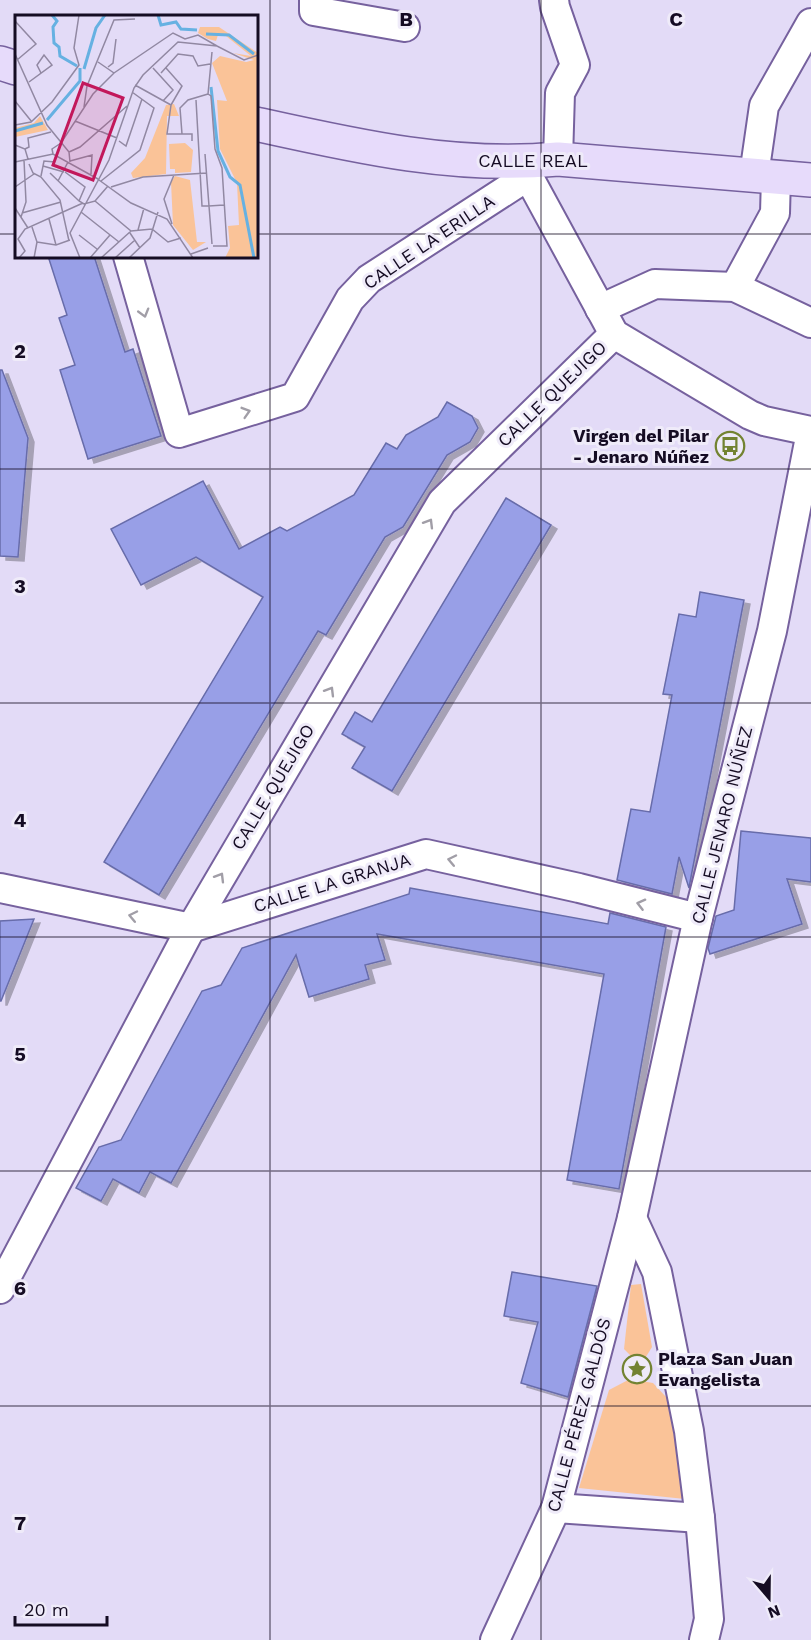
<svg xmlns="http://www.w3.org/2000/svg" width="811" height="1640" font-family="'Work Sans',sans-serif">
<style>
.green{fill:#fac398}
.building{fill:#989fe7;stroke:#676caa;stroke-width:1.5;filter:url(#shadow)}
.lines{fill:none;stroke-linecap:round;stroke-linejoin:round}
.street-casing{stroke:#76619e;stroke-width:32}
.secondary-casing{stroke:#76619e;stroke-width:36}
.street{stroke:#fff;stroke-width:28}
.secondary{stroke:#e7dbfb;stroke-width:33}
.oneway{stroke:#a19ea7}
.grid{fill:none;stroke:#150c23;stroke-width:1.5;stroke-opacity:0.55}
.labels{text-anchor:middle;stroke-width:6;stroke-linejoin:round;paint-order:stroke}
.street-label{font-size:18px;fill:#150c23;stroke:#efebf9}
.poi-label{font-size:18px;font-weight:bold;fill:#150c23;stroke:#efebf9;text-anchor:end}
.inset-river{fill:none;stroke:#66b1e2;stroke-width:3}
.inset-road{fill:none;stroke:#9188a2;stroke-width:1.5}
.view{fill:#c2185b;fill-opacity:0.15;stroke:#c2185b;stroke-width:3}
.inset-edge{fill:none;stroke:#150c23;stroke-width:3}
.grid-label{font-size:20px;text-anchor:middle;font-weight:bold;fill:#150c23;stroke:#efebf9;stroke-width:6;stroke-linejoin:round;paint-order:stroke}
</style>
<defs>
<filter id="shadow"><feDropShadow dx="6" dy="4" stdDeviation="0" flood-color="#0004"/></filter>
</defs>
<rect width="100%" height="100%" fill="#e3dbf7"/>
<!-- green -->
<g class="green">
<path d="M641 1284 652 1347 644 1360 634 1359 624 1349 631 1285Z"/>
<path d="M630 1379 653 1383 667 1398 672 1418 685 1499 579 1488 609 1390Z"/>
</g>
<!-- building -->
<g class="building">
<path d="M48 256H94L125 352 133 349 161 436 88 459 60 370 75 365 59 318 67 315Z"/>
<path d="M0 370H2L28 438 18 557 0 556Z"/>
<path d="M447 402 472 416 478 428 470 442 447 455 403 527 385 537 326 635 318 631 159 895 104 862 263 597 196 557 141 585 111 529 203 481 239 549 280 527 287 531 354 495 386 443 397 449 406 435 438 417Z"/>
<path d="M506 498 551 525 392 791 352 768 365 747 342 734 355 712 372 722Z"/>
<path d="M700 592 744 600 691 877 689 888 679 857 672 894 617 880 631 809 650 812 672 695 663 694 679 614 696 617Z"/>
<path d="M741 831 811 838V882L787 879 802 924 710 954 708 948 716 916 734 910Z"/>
<path d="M410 888 608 924 610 913 666 927 619 1189 567 1180 604 974 377 934 385 960 365 965 369 979 309 997 296 955 171 1183 150 1172 139 1193 113 1179 101 1201 76 1188 99 1147 121 1140 202 991 221 985 242 948 409 894Z"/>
<path d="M34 919 1 1001H0V921Z"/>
<path d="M512 1272 597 1286 568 1397 521 1383 538 1322 504 1316Z"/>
</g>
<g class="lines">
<!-- street casing -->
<g class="street-casing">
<g id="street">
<path d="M314 0V11L405 27"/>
<path d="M554 0 555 7 575 65 560 93 558 159"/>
<path d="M521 163 614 334 750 415 764 421 811 431"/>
<path d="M754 175 764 106 811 23"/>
<path d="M128 256 179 433 295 397 350 299 369 279 528 176"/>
<path d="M735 287 775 213 776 177"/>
<path d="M600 309 655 284 735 287 811 323"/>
<path d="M0 888 191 928 426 854 579 888 698 918"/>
<path d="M632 1218 657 1272 689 1431 700 1518 709 1619 704 1640"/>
<path d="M0 1289 191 928 442 502 614 334"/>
<path d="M556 1508 700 1518"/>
<path d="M495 1640 556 1508 632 1218 698 918 772 631 811 432"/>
</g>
</g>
<!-- secondary casing -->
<g class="secondary-casing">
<g id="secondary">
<path d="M0 63 16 68"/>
<path d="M256 124C355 146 456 169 558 159L811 180"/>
</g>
</g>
<!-- street -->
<use href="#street" class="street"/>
<!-- secondary -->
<use href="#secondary" class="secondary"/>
</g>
<!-- one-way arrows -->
<defs><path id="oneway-chevron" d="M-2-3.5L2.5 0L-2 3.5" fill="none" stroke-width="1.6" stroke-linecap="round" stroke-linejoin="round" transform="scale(1.5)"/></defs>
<g class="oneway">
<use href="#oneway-chevron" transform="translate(144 313) rotate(74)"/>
<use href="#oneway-chevron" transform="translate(246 412) rotate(-17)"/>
<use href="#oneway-chevron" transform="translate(429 523) rotate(-59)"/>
<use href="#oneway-chevron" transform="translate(330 691) rotate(-59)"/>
<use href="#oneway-chevron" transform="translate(452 860) rotate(-168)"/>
<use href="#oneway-chevron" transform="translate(220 877) rotate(-59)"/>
<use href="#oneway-chevron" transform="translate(641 904) rotate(-166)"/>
<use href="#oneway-chevron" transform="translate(133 916) rotate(-168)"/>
</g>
<!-- grid -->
<path class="grid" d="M270 0V1640M541 0V1640M0 234H16M256 234H811M0 469H811M0 703H811M0 937H811M0 1171H811M0 1406H811"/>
<!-- icons -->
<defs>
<g id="bus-ring" transform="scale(1.5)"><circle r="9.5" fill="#efebf9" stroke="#738332" stroke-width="1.5"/><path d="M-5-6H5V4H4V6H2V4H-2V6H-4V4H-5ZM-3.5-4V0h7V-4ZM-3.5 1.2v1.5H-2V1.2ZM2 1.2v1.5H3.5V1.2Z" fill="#738332"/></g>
<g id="sight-ring" transform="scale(1.5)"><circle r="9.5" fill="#efebf9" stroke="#738332" stroke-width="1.5"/><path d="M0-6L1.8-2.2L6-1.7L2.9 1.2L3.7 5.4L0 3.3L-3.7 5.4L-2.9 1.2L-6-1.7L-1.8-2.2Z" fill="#738332"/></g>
</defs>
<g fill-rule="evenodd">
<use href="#bus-ring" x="730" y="446"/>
<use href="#sight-ring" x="637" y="1369"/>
</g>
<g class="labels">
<!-- street labels -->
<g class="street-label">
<text x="533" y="167">CALLE REAL</text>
<text transform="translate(429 242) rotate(-34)" y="6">CALLE LA ERILLA</text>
<text transform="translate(552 394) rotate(-44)" y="6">CALLE QUEJIGO</text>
<text transform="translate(273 787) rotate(-59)" y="6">CALLE QUEJIGO</text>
<text transform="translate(722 825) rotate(-76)" y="6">CALLE JENARO NÚÑEZ</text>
<text transform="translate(332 883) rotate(-17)" y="6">CALLE LA GRANJA</text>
<text transform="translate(579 1415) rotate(-75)" y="6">CALLE PÉREZ GALDÓS</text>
</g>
<!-- poi labels -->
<g class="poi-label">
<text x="709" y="442">Virgen del Pilar<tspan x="709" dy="21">- Jenaro Núñez</tspan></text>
<text x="658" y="1365" text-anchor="start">Plaza San Juan<tspan x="658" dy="21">Evangelista</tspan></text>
</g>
</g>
<!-- overview -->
<g transform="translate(15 15)">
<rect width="243" height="243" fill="#e3dbf7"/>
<path d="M185 12H204L243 38V243H210L215 233 213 211 224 210 222 168 205 134 202 85 212 86 197 48 205 41 231 47 239 45 218 38 236 41 211 21 203 20 201 26 193 24 183 18ZM159 89 164 101H152L151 159 118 163 116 158 130 143 151 90ZM25 101 33 115 0 122V113L19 108ZM170 128 178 135 176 157 160 158V154H155L154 129ZM160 161 175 165 182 227H191L178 235 158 210 156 167Z" fill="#fac398"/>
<path class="inset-river" d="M37 0 42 6 38 12 39 28 44 32 45 41 62 51M143 0 146 10 161 7 166 14 182 15M191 19 214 20 239 39M69 54 81 13 90 0M196 72 203 136 215 162 225 170 239 243M32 105 65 66V53M0 116 28 108"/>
<path class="inset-road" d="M0 6 21 29 2 45M0 39 32 110 54 137 55 147M83 47 99 58M93 52 98 48 101 24M138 53 158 75 148 86M151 53 167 71 156 90M146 58 163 39 178 41 183 51 195 49M14 67 37 50 29 40 22 50 26 58M120 70 156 90 152 119H177V126M193 79 196 81 200 134 207 153 212 231H198M193 79 197 37M181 85 187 191H194L197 229M0 86 17 107M69 92 72 71 99 5 120 4M60 106 102 123M0 110 16 107 37 87 64 50 59 33 64 0M167 119 165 93 173 85 193 79M104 126 111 131 127 84M0 130 10 134 13 144M10 134 14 132 13 123 36 117M54 137 65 132 112 91M38 139 37 134 46 128 78 79 99 58 158 18 170 24 183 20 202 31M190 139 194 191 209 190M55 146 77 140 76 159M0 147 38 139 83 164M14 149 18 158 26 162 45 185 54 226M28 151 49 157M50 157 70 172 64 186M35 158 64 186 69 189 80 186 116 216 137 214 153 227 166 223M26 161 29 146 40 147M84 165 116 188 152 204 178 243M43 166 53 147M86 166 125 135 139 93 117 77M0 172 19 159M96 172 128 162 192 158M80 186 93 171M0 193 13 213M66 197 104 227M7 198 46 187M6 202 11 187 9 145M34 204 41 230M157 209 149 184 159 160M17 212 22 227 19 243M123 215 129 193M115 218 125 233M64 220 82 234M22 227 41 230 55 225M176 239 193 233M4 243 10 236 3 224 10 214 68 188M65 243 55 218 94 145 119 73 128 60 163 27 202 31 229 45 243 40M75 243 95 220M86 243 116 216M100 243 120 225M114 243 135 223 143 197"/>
<path class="view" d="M68 68 108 83 78 165 38 150Z"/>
<rect width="243" height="243" class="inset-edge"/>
</g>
<g class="grid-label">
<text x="406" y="26">B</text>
<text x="676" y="26">C</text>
<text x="20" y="358">2</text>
<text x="20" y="593">3</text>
<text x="20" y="827">4</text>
<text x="20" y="1061">5</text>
<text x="20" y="1295">6</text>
<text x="20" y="1530">7</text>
</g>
<!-- north arrow -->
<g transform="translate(769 1598) rotate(160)" stroke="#efebf9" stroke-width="4.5" paint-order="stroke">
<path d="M0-4.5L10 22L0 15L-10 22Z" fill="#150c23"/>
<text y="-9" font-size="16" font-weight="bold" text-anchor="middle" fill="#150c23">N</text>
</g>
<!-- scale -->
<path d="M15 1616v9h92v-9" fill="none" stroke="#150c23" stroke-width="3"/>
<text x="24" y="1616" font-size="18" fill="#150c23" stroke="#efebf9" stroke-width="4.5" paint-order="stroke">20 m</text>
</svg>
